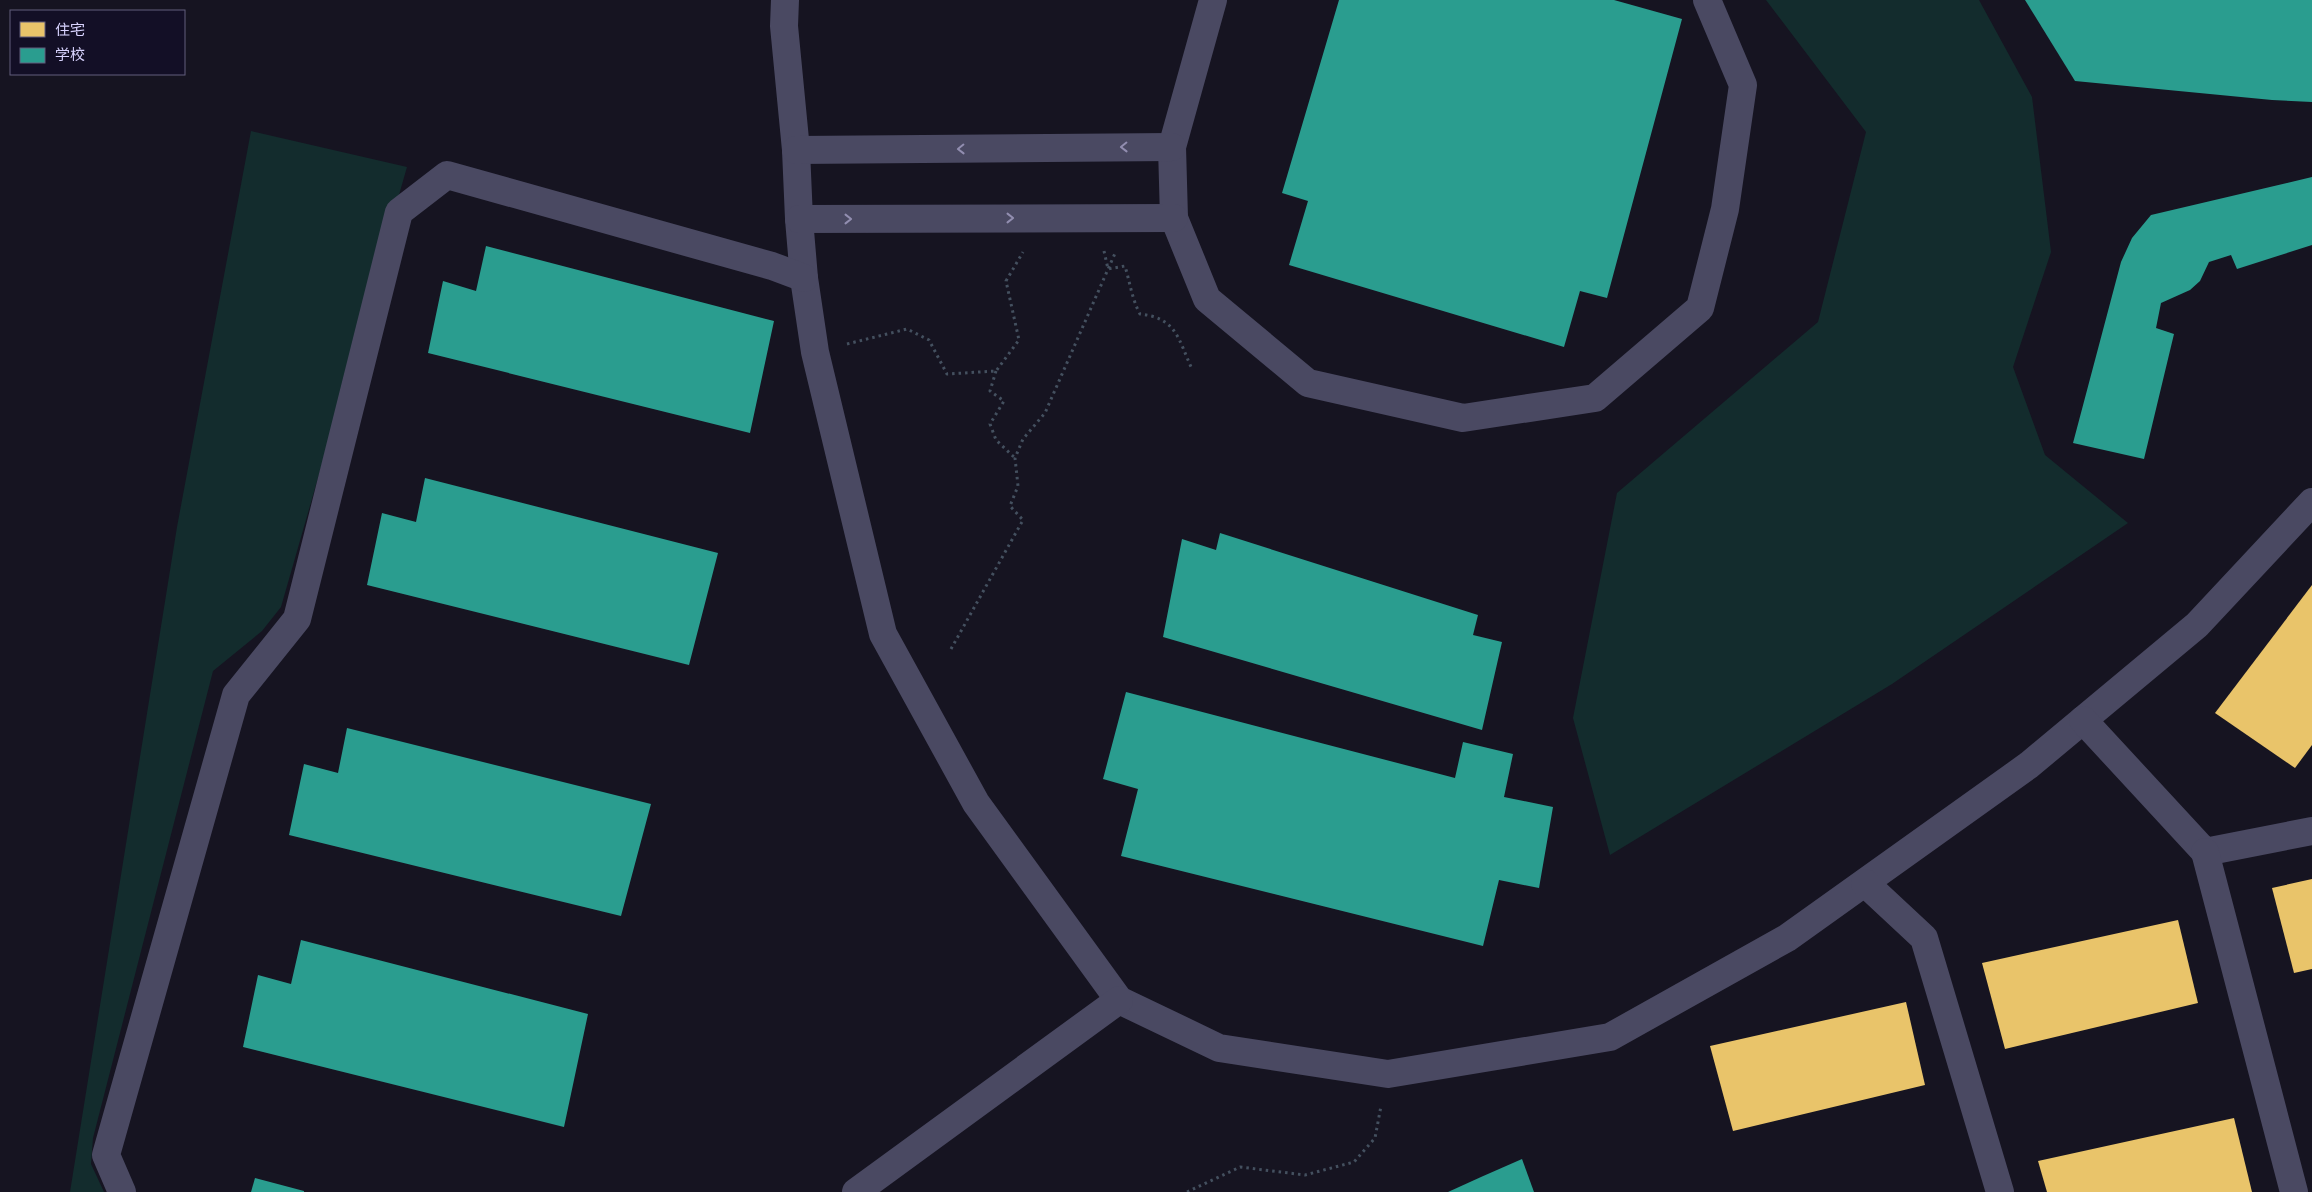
<svg xmlns="http://www.w3.org/2000/svg" width="2312" height="1192" font-family="'DejaVu Sans','Noto Sans SC',sans-serif">
<style>
.green{fill:#132c2d}
.homes{fill:#e9c46a}
.schools{fill:#2a9d8f}
.lines{fill:none;stroke-linecap:round;stroke-linejoin:round}
.path{stroke:#44505f;stroke-width:3;stroke-dasharray:2.5 4;stroke-linecap:butt}
.minor{stroke:#4a4962;stroke-width:28}
.oneway{stroke:#928eb0}
</style>
<rect width="100%" height="100%" fill="#161421"/>
<!-- green -->
<g class="green">
<path d="M1766 0H1979L2032 97 2051 252 2013 367 2045 455 2128 523 1892 684 1610 855 1573 718 1617 493 1818 322 1866 132Z"/>
<path d="M251 131 407 167 281 607 262 631 213 671 93 1138 91 1164 104 1192H70L177 527Z"/>
</g>
<!-- homes -->
<g class="homes">
<path d="M2312 585V745L2295 768 2215 713Z"/>
<path d="M2312 879V969L2294 973 2272 888Z"/>
<path d="M2178 920 2198 1003 2005 1049 1982 963Z"/>
<path d="M1906 1002 1925 1085 1733 1131 1710 1046Z"/>
<path d="M2234 1118 2252 1192H2047L2038 1161Z"/>
</g>
<!-- schools -->
<g class="schools">
<path d="M1339 0H1614L1682 19 1607 298 1580 291 1564 347 1289 265 1308 201 1282 193Z"/>
<path d="M2025 0H2312V102L2272 100 2075 81Z"/>
<path d="M2312 177V245L2237 269 2231 255 2209 262 2200 281 2190 290 2161 303 2156 328 2174 334 2144 459 2073 443 2121 262 2132 238 2151 215Z"/>
<path d="M486 246 774 321 750 433 428 353 443 281 476 291Z"/>
<path d="M425 478 718 553 689 665 367 585 382 513 416 522Z"/>
<path d="M1220 533 1478 615 1473 635 1502 642 1482 730 1163 637 1182 539 1216 550Z"/>
<path d="M1126 692 1455 778 1463 742 1513 754 1504 797 1553 807 1539 888 1499 880 1483 946 1121 856 1138 789 1103 779Z"/>
<path d="M347 728 651 804 621 916 289 835 304 764 338 773Z"/>
<path d="M301 940 588 1014 564 1127 243 1047 258 975 291 984Z"/>
<path d="M1522 1159 1534 1192H1448L1481 1177Z"/>
<path d="M255 1178 304 1191V1192H251Z"/>
</g>
<g class="lines">
<!-- path -->
<g class="path">
<path d="M1104 251 1108 269 1125 266C1130 283 1132 299 1140 314 1177 318 1178 339 1192 369"/>
<path d="M847 344 907 329 929 340 947 374 996 371 1019 340 1006 281 1023 252"/>
<path d="M996 371 990 391 1004 401 990 424 996 440 1015 458"/>
<path d="M951 649 1023 520 1010 506 1018 486 1015 458 1023 439 1045 413 1116 251"/>
<path d="M1187 1192 1240 1167 1305 1175 1354 1162 1375 1138 1381 1106"/>
</g>
<!-- minor -->
<g class="minor">
<path d="M785 0 784 26 796 150 799 219 804 278 815 352 883 634 976 803 1119 1000 1219 1048 1388 1074 1610 1037 1787 938 2029 765 2197 625 2312 502"/>
<path d="M1213 0 1172 147 1174 218 1207 299 1308 383 1463 418 1595 398 1700 308 1725 209 1743 85 1707 0"/>
<path d="M796 150 1172 147"/>
<path d="M799 219 1174 218"/>
<path d="M2083 720 2205 852 2312 831"/>
<path d="M2205 852 2294 1192"/>
<path d="M1865 883 1924 938 2000 1192"/>
<path d="M122 1192 106 1155 236 695 297 619 399 212 447 175 772 266 804 278"/>
<path d="M856 1192 1119 1000"/>
</g>
</g>
<!-- one-way arrows -->
<defs><path id="oneway-chevron" d="M-2-3.5L2.5 0L-2 3.5" fill="none" stroke-width="1.6" stroke-linecap="round" stroke-linejoin="round" transform="scale(1.25)"/></defs>
<g class="oneway">
<use href="#oneway-chevron" transform="translate(1124 147) rotate(179)"/>
<use href="#oneway-chevron" transform="translate(961 149) rotate(179)"/>
<use href="#oneway-chevron" transform="translate(1010 218)"/>
<use href="#oneway-chevron" transform="translate(848 219)"/>
</g>
<!-- legend -->
<rect x="10" y="10" width="175" height="65" fill="#130f26" stroke="#625e7d"/>
<rect x="20" y="22" width="25" height="15" fill="#e9c46a" stroke="#625e7d"/>
<text x="55" y="35" font-size="15" fill="#d9d4ff">住宅</text>
<rect x="20" y="48" width="25" height="15" fill="#2a9d8f" stroke="#625e7d"/>
<text x="55" y="60" font-size="15" fill="#d9d4ff">学校</text>
</svg>
